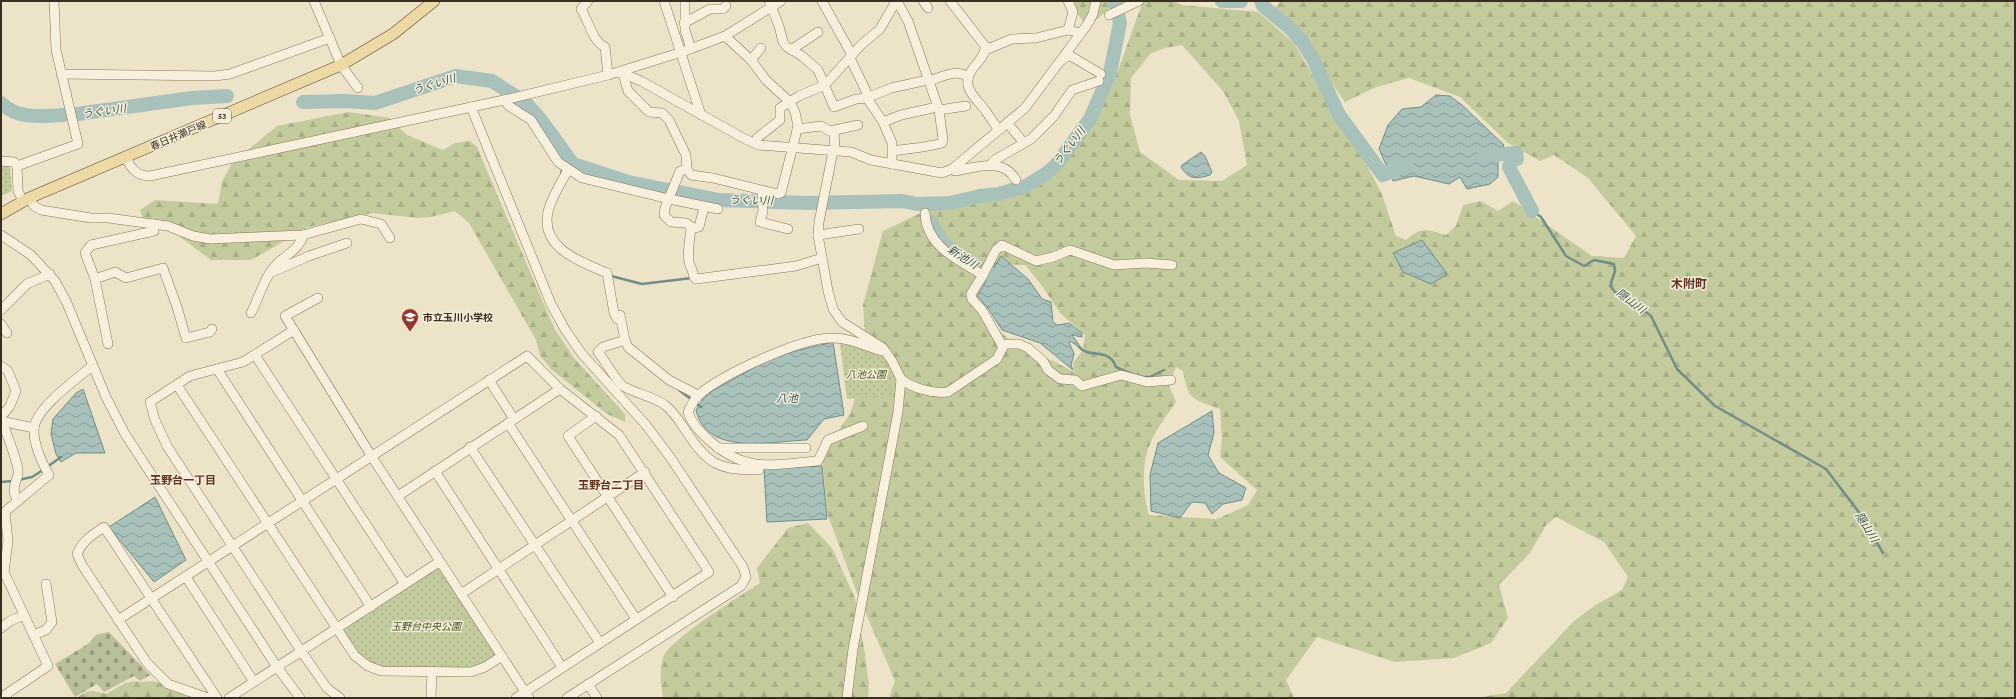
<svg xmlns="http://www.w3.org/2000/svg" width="2016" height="699" font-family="'Crimson Pro','Noto Sans JP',serif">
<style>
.forest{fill:url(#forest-firs);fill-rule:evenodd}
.cemetery{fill:url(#cemetery-stones)}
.park{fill:url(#park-dots)}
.water{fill:url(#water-waves);stroke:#708f89}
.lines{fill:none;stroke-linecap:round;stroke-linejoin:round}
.stream{stroke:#708f89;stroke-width:2.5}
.river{stroke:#a9c1bb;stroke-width:14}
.minor-casing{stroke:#88765e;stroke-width:10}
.major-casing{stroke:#564432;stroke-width:12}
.minor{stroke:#f8f0dc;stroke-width:9}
.major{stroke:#edd9a3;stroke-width:11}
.labels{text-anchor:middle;stroke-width:3;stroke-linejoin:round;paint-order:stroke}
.shield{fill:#f4edd8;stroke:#716758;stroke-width:1}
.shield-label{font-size:9px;font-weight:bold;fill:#392e21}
.street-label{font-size:10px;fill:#392e21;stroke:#f4edd8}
.poi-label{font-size:10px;font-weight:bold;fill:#392e21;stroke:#f4edd8;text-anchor:start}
.park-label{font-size:10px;font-style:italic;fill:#485528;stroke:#f4edd8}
.water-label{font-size:11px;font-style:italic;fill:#315857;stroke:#f4edd8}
.neighbourhood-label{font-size:11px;font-weight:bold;fill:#643322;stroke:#f4edd8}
.quarter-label{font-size:12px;font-weight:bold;fill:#643322;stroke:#f4edd8}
</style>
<defs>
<pattern id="forest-firs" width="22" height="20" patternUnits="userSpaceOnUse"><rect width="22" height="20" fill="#c3cb9d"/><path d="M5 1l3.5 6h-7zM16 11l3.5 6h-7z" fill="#a8af87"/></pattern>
<pattern id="cemetery-stones" width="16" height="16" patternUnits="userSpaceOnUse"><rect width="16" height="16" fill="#bac09b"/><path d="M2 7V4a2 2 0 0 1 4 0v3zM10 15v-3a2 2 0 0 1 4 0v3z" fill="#989c7e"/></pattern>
<pattern id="park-dots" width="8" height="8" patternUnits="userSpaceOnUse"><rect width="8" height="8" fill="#c3cb9d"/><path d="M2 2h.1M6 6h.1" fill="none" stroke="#a8af87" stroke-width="1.8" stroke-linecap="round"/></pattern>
<pattern id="water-waves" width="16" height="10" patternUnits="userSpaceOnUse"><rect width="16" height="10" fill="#a9c1bb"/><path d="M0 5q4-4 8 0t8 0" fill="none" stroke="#8b9d98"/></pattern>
</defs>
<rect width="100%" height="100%" fill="#ede3c8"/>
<!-- forest -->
<g class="forest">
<path d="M1074 1H1117L1092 24 1084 22 1076 12Z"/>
<path d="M1143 1H1173L1182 5 1258 12 1294 43 1344 129 1364 160 1381 192 1396 236 1406 240C1422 226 1427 230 1446 235L1456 226 1463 205 1481 201 1498 211 1513 201 1592 256 1624 258 1636 236 1588 178 1554 155 1540 161 1508 143 1460 97 1409 78 1376 87 1345 102 1324 72 1307 39 1274 10 1280 1H2015V698H1476L1506 693 1574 621 1594 606 1622 590 1628 577 1604 542 1556 517 1546 525 1530 553 1499 585 1508 618 1491 643 1454 658 1395 662 1317 637 1286 680 1294 698H889L895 681 857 593 827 513 822 454 850 414 867 362 863 305 883 231 933 207 994 199 1039 184 1076 148 1101 107 1114 82ZM1182 45 1223 91 1239 121 1247 165 1222 181 1179 180 1140 152 1130 115 1131 78 1150 54 1165 48ZM1000 264 1025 265 1040 283 1060 313 1085 335 1083 350 1073 363 1074 372 1008 338 984 319 972 295 983 276ZM1176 367 1183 371C1188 401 1193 399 1220 409L1222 440 1220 457 1257 490 1248 505 1217 519 1149 515C1143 497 1141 462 1150 444 1156 429 1167 415 1176 402L1169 385Z"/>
<path d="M349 112 389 118 407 135 443 150 455 143 470 141 477 147 554 328 574 358 625 414V422L607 414 551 369 540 355 536 340 469 223 455 211 430 217 417 218 373 213 309 227 251 260H211L172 231 144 221 140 210 155 200 218 204 222 182 232 163 277 126Z"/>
<path d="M808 523 832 548 855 598 865 654 869 686 868 698H663C661 685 659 671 663 658 668 640 742 595 760 583L757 568 788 528Z"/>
<path d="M135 681 140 682 154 681 195 698H77C91 688 91 691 106 694L125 683Z"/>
</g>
<!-- cemetery -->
<path class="cemetery" d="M109 632 150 675 140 681 134 676 104 692 97 684 75 697 55 664 88 644 96 635Z"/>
<!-- park -->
<g class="park">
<path d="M5 163 10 168 12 191 1 196V164Z"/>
<path d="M840 344H847L882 355 892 379 891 395 847 399Z"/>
<path d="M436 568 440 569 495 653V657L485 663 472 668 380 667 364 660 342 632 343 629Z"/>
</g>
<!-- water -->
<g class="water">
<path d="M1436 95 1450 96 1462 105 1504 145 1498 158V177L1490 184 1467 189 1460 177 1449 184 1414 176 1393 181 1379 149 1388 125 1402 109 1421 107Z"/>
<path d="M1201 152 1205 156 1212 172 1210 175C1196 179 1189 180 1181 167L1182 165Z"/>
<path d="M1422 240 1447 274 1431 284 1403 272 1393 253Z"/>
<path d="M1001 256 1028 279 1042 299 1051 302 1053 322 1057 325 1069 323 1082 333V337L1072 335 1082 349 1070 341 1069 342 1074 354 1071 365 1073 370 1040 343 1002 330 988 308 977 296Z"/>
<path d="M833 342 844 415 824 419 807 440C771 441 707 457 696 410L703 399 712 391 775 356Z"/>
<path d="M83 389 105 453H76L61 462 56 454 51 434 53 419 76 393Z"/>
<path d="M1212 411 1214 433 1208 455 1219 473 1246 488 1242 500 1223 504 1212 514 1205 503 1192 502 1180 518 1151 511 1150 475 1158 443Z"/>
<path d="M822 466 827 519 767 522 764 468Z"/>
<path d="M155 497 186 560 154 582 109 527Z"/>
</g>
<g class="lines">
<!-- stream -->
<g class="stream">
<path d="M561 176 563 164 568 158"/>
<path d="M1532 211 1541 217 1566 256 1584 266 1594 260 1614 264 1615 271 1611 283V287L1615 292 1632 301 1651 316 1677 369 1715 406 1826 469 1861 515 1883 553"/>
<path d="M611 276 642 284 692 278"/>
<path d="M1079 347C1090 359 1109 347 1116 367L1134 375"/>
<path d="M1142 377H1150L1164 370"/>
<path d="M679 390 701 407"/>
<path d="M47 467 61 457"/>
<path d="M18 480 32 477 43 470"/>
<path d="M1 482 13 481"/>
</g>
<!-- river -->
<g class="river">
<path d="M1222 1H1241"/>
<path d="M1261 1 1263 6 1291 29 1303 43 1313 59 1339 115 1383 175 1401 167 1407 166"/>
<path d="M303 102 344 101 375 103 456 76 492 81 525 102 541 120 573 164 628 182 720 200 808 203 902 201 917 204 950 203 980 196 999 194 1026 186 1047 173 1057 164 1090 119 1110 73 1120 23 1115 1"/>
<path d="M1 103C18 120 42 116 63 115"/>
<path d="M77 114 192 98 227 96"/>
<path d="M1483 156 1516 153 1517 159 1512 160 1509 167 1532 211"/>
<path d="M931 222C940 250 970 262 993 276"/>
</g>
<!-- minor casing -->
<g class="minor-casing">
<g id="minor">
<path d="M314 1 341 65 358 88"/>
<path d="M588 1 581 9C589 21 592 41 605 47L608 75"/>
<path d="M664 1 701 115"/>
<path d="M685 1V30L691 49"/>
<path d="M769 1 779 26 783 42 787 47 802 56 818 70 834 107 856 99 867 98 883 122 892 143V164"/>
<path d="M822 1 852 55"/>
<path d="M923 1 928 8"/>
<path d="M950 1 985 46C986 54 979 61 974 67 959 86 974 96 985 110 990 117 994 124 999 130"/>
<path d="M1068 1 1073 12 1068 30"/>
<path d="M1109 15 1139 1"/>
<path d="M684 23 710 9H723L726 6"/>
<path d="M725 36 751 60 766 80 790 102 795 112 798 126 781 193"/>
<path d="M791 50 818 32"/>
<path d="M985 50 1012 39 1036 38 1068 30 1080 33"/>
<path d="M850 58 866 91 867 98 891 88 928 80"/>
<path d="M751 60 761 48"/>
<path d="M1062 60 1069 55 1101 74"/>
<path d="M619 72 641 81 745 139 759 145 851 152 871 160 942 173 952 169 1025 108 1087 25 1093 14 1096 1"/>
<path d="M61 74 215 76 230 74 330 38"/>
<path d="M623 74 628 91 649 112 662 113 669 120 686 155 687 169 691 175 713 178 778 194"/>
<path d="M929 81C940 78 958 67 968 78"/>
<path d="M504 100 509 106 531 120 558 162 582 178 669 199 718 209"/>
<path d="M471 107 551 304 566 331 582 354 646 425 670 457 743 567 746 577 741 586 567 698"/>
<path d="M939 110 966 106"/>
<path d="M883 122 901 115 937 107"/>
<path d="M1008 124 1024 143"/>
<path d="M797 129 821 126 830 131 858 125"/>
<path d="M834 131 835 151"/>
<path d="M754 143 757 138 780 120V108L799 96 825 85 861 45 880 29 896 1"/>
<path d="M833 151 819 222 818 235 828 291 833 309 842 322 883 348 892 361 901 379 898 412 853 649 847 698"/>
<path d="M893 151C910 148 925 148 942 143L943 140 939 110 908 21 897 1"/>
<path d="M126 157C131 169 137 176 150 176L504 100 608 75 682 52 725 36 781 1"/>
<path d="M1 161 14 162 17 166"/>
<path d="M991 164 993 161 1031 139 1054 116 1072 90 1099 81"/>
<path d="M687 169 680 171 665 208 664 215 671 222 686 223 692 227 691 229"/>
<path d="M952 169 955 171C977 167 1003 157 1016 180"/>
<path d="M568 170C561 183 551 198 548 212 540 248 581 262 607 273L614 313 617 319H621"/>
<path d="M762 195 763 211 760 222 788 229"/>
<path d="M29 198 34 206 41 210 91 218H108L168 226 193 236 210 239 303 235 361 219 381 224 390 238"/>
<path d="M23 201 18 191 17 166 78 144 56 50 54 1"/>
<path d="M704 207 699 227 691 229C690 238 687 252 689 262 690 267 693 270 694 277L696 279 796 266 822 258"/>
<path d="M925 213C926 246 958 260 983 275"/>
<path d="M1 235 31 255 55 281 66 301 106 397 125 434 277 667 300 698"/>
<path d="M818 235 859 229"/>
<path d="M272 272 309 256 347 243"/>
<path d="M95 279 115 272 126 278 163 268 177 307 186 338 210 332 212 329"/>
<path d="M318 298 285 316 372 457 529 698"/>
<path d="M1 310 27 284 50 274"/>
<path d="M251 313C259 298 263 280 274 267 283 256 300 250 303 235"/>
<path d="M620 315 625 340 628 347 669 380 698 395"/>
<path d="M1 324 7 333"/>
<path d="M294 330 243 362 190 376 150 402 155 420 167 446 301 651 327 688 340 698"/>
<path d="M625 340 603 347 598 352C604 359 617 382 623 386 636 394 652 396 665 405 674 412 680 422 686 431 708 465 719 470 759 470V465"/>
<path d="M108 344 95 279 85 253 91 245 154 231 153 224"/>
<path d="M1003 347 982 310 972 299 971 294 983 275 996 250 1002 245 1036 261 1053 257 1070 250 1114 265 1146 263 1172 265"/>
<path d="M255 355 405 584"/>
<path d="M1 366 8 371 16 391 10 406 1 417"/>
<path d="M217 369 371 607"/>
<path d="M901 379C912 388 933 394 948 392L997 359 1003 347 1006 344H1019L1028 348 1043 361 1048 370 1060 379 1075 380 1082 386 1121 375 1147 382 1171 380"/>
<path d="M489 380 514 419"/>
<path d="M177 385 355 656 368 666 381 671 471 672 485 667 502 656"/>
<path d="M596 416 568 436 673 597"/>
<path d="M1 421 34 428"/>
<path d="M5 423 4 426C7 436 20 466 18 475 15 484 11 491 18 501"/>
<path d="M508 423 636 619"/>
<path d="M863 426 828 440 818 461C773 464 747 474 710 441 700 432 692 424 688 412 691 405 694 399 700 394 723 374 799 339 830 338 848 337 865 346 882 351"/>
<path d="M470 447 600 643"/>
<path d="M718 448H806"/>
<path d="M435 471 562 667"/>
<path d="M398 496 560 389"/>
<path d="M5 512 8 541 4 572 48 666 5 695 7 698"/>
<path d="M1 515 49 475C42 463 33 443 34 429 35 408 77 379 92 366"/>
<path d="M186 577 254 682"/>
<path d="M461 594 645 472"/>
<path d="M118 620 527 356 560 389 619 435 709 572 516 698"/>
<path d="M1 628 10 621 24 615"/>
<path d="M33 635 46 630 52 622 46 584"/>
<path d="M588 684 597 698"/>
<path d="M208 698 168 684 147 663 82 565 77 554C83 540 92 535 104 527L217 698"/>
<path d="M229 698 439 562"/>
<path d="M431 698 432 671"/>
</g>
</g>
<!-- major casing -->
<g class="major-casing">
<path id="major" d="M1 214 29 198 341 65 393 34 434 1"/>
</g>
<!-- minor -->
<use href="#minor" class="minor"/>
<!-- major -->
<use href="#major" class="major"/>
</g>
<!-- icons -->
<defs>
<g id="school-pin" transform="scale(0.9)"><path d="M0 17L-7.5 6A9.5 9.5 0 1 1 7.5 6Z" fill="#943431" stroke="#f4edd8"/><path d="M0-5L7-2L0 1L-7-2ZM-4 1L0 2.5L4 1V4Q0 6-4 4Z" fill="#fff"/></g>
</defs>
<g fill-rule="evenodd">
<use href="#school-pin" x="410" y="317"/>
</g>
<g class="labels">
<!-- shield labels -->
<rect class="shield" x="213" y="109" width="18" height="14" rx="3"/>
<g class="shield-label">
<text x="222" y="119">53</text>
</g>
<!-- street labels -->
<g class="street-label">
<text transform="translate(178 135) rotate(-23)" y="4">春日井瀬戸線</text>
</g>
<!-- poi labels -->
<g class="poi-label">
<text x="423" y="321">市立玉川小学校</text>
</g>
<!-- park labels -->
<g class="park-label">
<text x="866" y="378">八池公園</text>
<text x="426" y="630">玉野台中央公園</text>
</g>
<!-- water labels -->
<g class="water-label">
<text transform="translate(434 84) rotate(-17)" y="4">うぐい川</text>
<text transform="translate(104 111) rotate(-8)" y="4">うぐい川</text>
<text transform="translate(1069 146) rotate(-52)" y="4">うぐい川</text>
<text transform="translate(751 200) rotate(1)" y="4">うぐい川</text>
<text transform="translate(963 257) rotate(33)" y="4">新池川</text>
<text transform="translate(1631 301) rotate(37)" y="4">隠山川</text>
<text x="787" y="402">八池</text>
<text transform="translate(1867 527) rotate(59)" y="4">隠山川</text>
</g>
<!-- neighbourhood labels -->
<g class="neighbourhood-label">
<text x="183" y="484">玉野台一丁目</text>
<text x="611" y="489">玉野台二丁目</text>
</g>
<!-- quarter labels -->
<g class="quarter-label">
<text x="1689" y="288">木附町</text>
</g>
</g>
<!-- border -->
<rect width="2016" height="699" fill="none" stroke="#392e21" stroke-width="4"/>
</svg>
